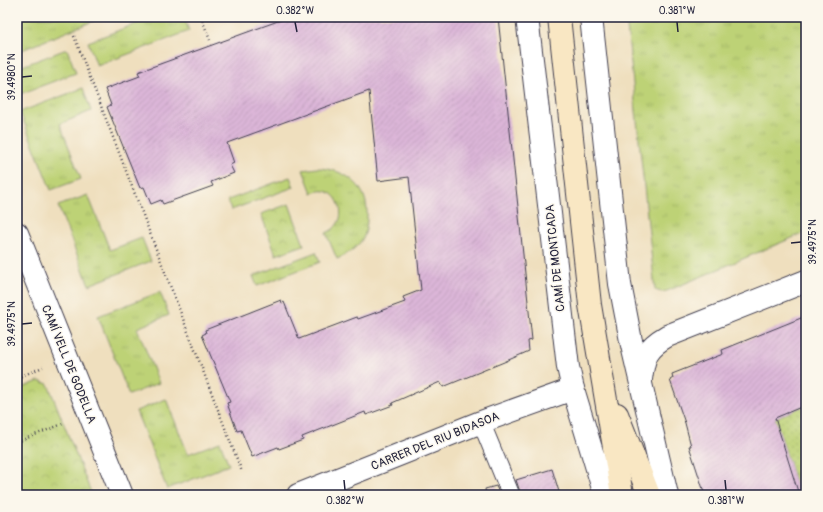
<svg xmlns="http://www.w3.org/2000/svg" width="823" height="512" font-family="Pangolin,sans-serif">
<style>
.grass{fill:url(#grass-tufts);stroke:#707a58}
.park{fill:url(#park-crowns);stroke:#707a58}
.garden{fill:url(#garden-dots);stroke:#707a58}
.building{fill:url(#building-hatch)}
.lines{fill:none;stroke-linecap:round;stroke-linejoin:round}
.lane-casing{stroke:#413e4f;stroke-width:19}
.street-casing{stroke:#413e4f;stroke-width:24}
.secondary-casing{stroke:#413e4f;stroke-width:24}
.path{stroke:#413e4f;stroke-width:2.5;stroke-dasharray:1 3;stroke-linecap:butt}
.lane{stroke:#fff;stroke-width:17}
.street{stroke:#fff;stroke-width:22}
.secondary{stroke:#f9e7c3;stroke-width:22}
.ticks{fill:none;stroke:#22223b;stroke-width:1.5}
.labels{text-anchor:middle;stroke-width:3;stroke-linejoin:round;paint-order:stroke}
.street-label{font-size:12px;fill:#22223b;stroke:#fbf7ec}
.neatline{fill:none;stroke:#22223b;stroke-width:1.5}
.ticks-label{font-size:10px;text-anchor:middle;fill:#22223b}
</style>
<defs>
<pattern id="grass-tufts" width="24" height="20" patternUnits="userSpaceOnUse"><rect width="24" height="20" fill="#bdd276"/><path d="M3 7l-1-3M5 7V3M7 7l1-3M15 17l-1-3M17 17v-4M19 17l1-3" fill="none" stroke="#a2b467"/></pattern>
<pattern id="park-crowns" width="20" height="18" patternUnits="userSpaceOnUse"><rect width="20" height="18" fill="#bdd276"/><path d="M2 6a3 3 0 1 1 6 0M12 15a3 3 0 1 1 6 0" fill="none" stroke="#a2b467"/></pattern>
<pattern id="garden-dots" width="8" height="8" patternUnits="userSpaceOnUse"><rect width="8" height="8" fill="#bdd276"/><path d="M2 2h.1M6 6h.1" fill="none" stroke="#a2b467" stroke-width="1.8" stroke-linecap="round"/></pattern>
<pattern id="building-hatch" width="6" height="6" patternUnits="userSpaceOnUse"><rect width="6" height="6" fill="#dcb6d8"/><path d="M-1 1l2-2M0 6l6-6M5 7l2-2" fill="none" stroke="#bc9cba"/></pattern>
</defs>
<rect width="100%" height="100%" fill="#fbf7ec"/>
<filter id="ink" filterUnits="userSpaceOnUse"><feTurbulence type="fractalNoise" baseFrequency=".025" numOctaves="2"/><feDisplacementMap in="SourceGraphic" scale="8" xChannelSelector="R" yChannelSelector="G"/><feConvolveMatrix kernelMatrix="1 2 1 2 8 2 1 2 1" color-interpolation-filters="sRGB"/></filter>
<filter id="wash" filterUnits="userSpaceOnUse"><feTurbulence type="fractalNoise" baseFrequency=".012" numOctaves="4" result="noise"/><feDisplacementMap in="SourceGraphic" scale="16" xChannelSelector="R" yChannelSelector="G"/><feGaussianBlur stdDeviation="0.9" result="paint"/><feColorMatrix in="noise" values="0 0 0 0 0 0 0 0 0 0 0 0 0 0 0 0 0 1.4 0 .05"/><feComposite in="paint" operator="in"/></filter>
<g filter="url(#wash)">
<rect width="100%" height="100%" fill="#efdfbe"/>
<!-- grass -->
<g class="grass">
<path d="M17 17H103L17 52Z"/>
<path d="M154 17H184L189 31 97 66 88 42Z"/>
<path d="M626 17H806V232L667 291 661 292 655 290Z"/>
<path d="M67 49 76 73 17 95V68Z"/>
<path d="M83 88 91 111 60 124 81 179 51 190 20 112Z"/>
<path d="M317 168C346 169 369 186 367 217 367 225 366 235 361 241 355 249 346 255 337 259L326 233C331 231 335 228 338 223 344 214 339 198 330 193 324 189 317 191 312 193L303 170Z"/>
<path d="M290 177 294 187 231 210 228 200Z"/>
<path d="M88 195 110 250 142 238 151 261 89 285 58 206Z"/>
<path d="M316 252 320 262 257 286 253 276Z"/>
<path d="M160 292 169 315 137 328 159 383 129 395 98 316Z"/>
<path d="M166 399 188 454 220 442 229 465 167 489 136 411Z"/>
</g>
<!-- park -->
<g class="park">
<path d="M289 204 304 245 276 255 261 214Z"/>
<path d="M39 381 48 384 92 495H17V390Z"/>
</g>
<!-- garden -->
<path class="garden" d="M806 405V495H799L775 418Z"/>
<g id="blocks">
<!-- building -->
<g class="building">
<path d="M289 17H498L532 340 528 341 529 351 504 362 443 387 440 382 392 403 393 405 366 415 365 412 302 437 303 440 279 449 278 447 252 457 241 430 237 431 227 403 230 402 202 335 206 333 205 330 281 300 282 303 284 302 299 339 357 317 358 319 405 302 403 297 421 290 409 177 378 181 369 91 227 143 234 163 230 165 234 173 211 182 213 186 163 204 161 200 151 204 144 187 140 188 107 107 111 105 105 89 140 76 138 72Z"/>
<path d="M806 316V405L775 418 799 495H705L689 446H691L685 423 670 380 673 378 672 374 723 354 722 350Z"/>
<path d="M552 469 560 495H521L516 480Z"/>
<path d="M496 486 500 495H486L485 489Z"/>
</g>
</g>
</g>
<g filter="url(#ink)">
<use href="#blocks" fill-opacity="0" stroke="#413e4f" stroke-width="1"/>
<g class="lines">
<!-- lane casing -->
<g class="lane-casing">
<path id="lane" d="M481 422 511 495"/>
</g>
<!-- street casing -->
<g class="street-casing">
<g id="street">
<path d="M527 17 568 367 573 389 605 495"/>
<path d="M591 17 620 284 631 341 667 495"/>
<path d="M17 233 122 495"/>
<path d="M641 379C644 356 646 348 667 336L806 281"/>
<path d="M298 495 481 422 573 389"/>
</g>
</g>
<!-- secondary casing -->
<g class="secondary-casing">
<g id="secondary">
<path d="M559 17 590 305 622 495"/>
<path d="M617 414 649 495"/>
</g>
</g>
<!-- path -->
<g class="path">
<path d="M201 17 210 40"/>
<path d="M74 36 242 472"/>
<path d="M17 378 43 367"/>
<path d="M17 442 65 423"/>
</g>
<!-- lane -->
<use href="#lane" class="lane"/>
<!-- street -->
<use href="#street" class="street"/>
<!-- secondary -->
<use href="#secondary" class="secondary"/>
</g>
</g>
<!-- ticks -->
<path class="ticks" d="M295 22 297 32M677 22 678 32M22 77 32 76M791 243 801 242M22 324 32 323M344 480 345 490M725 480 726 490"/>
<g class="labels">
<!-- street labels -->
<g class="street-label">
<text transform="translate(555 258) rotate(-96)" y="4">CAMÍ DE MONTCADA</text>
<text transform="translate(69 364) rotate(68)" y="4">CAMÍ VELL DE GODELLA</text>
<text transform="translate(435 441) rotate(-22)" y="4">CARRER DEL RIU BIDASOA</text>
</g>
</g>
<!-- margin -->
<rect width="823" height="512" fill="none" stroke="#fbf7ec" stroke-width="44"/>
<rect x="22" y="22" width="779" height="468" class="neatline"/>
<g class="ticks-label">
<text x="295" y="14">0.382°W</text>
<text x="677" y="14">0.381°W</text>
<text transform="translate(11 77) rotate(-90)" y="4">39.4980°N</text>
<text transform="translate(812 242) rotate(-90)" y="4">39.4975°N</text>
<text transform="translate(11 324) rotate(-90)" y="4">39.4975°N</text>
<text x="345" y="504">0.382°W</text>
<text x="726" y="504">0.381°W</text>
</g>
</svg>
